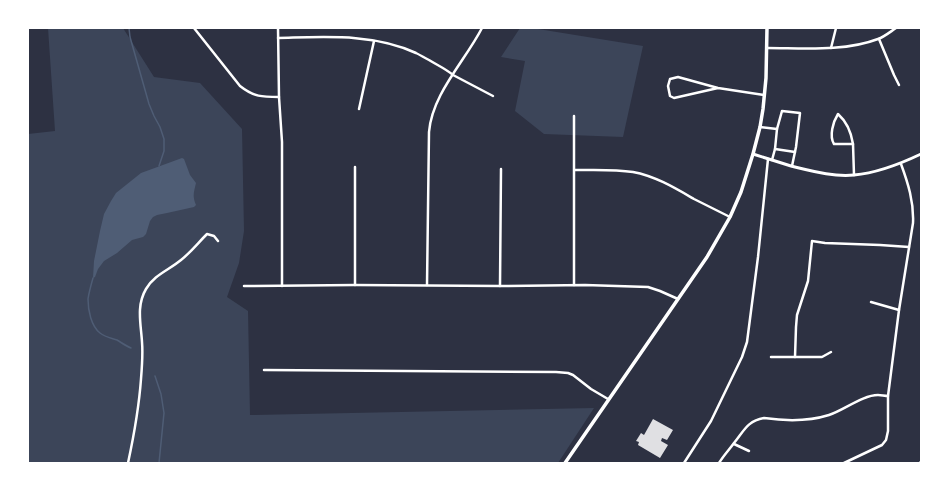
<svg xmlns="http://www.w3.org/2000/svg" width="949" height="491" font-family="'Fira Sans',sans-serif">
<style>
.green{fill:#3c4559}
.water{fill:#4f5d75}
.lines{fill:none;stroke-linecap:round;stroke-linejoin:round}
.stream{stroke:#4f5d75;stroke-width:1.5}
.building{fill:#e0e0e3}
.path{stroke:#fff;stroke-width:1}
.minor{stroke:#fff;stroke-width:2.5}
.tertiary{stroke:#fff;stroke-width:3}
.secondary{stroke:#fff;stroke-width:3.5}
</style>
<rect width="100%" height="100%" fill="#2d3142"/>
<!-- green -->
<g class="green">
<path d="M48 28H123L154 77 200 83 242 129 244 231 239 263 227 297 248 311 250 415 594 408 558 463H28V134L55 131Z"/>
<path d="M520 28H532L643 46 623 137 544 134 515 111 525 61 501 57Z"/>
</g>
<!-- water -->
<path class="water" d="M182 158 184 159 190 175 196 183C194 192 192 196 196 205L194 207 167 213 157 215 153 217 150 221 146 234 143 237 132 240 117 253 104 261 98 269 95 277 93 278 94 261 100 231 104 214 111 201 116 193 141 173Z"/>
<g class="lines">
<!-- stream -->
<g class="stream">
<path d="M129 28 130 37 149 104 154 116 160 127 164 139V151L159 166"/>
<path d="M93 278C91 285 89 292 88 299 88 310 91 326 100 333 105 337 111 338 117 340 122 343 126 346 131 348"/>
<path d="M155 376 161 394 164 413 159 463"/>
</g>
</g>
<!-- building -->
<path class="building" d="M653 419 673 430 667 440 662 438 661 441 668 445 660 458 638 445 639 442 636 441 641 433 644 435Z"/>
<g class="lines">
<!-- path -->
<path class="path" d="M918 463 921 461"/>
<!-- minor -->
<g class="minor">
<path d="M194 28 240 86C254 97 262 97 279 97"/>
<path d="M278 28 279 97 282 142V286"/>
<path d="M278 38C324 37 373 33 416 53 420 55 425 58 429 60 437 65 446 69 453 75L493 96"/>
<path d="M879 39 894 75 899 85"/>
<path d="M767 48C802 48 844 52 878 39 884 37 890 32 896 28"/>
<path d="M831 48 836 28"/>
<path d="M718 88 674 98 670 96 668 86 670 79 678 77 718 88 764 95"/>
<path d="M359 109 374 41"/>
<path d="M838 114C847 122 851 131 853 144H834C829 136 833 122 838 114Z"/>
<path d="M760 127 777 129"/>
<path d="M853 144 854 175"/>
<path d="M775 149 777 129 782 111 800 113 796 147 792 166"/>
<path d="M772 160 775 149 795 152"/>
<path d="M575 170C594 170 614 169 633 172 655 176 675 188 694 199 706 205 718 211 730 217"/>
<path d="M355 285V167"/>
<path d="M427 285 429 132C432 94 465 61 482 28"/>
<path d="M574 285V116"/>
<path d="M244 286 355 285 500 286 585 285 648 287 660 291 678 299"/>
<path d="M500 286 501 169"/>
<path d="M871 302 899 310"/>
<path d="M771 357H822L831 352"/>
<path d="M795 357 796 327 797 315 808 281 812 241 825 243 880 245 909 247"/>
<path d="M264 370 556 372 568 373 573 375 591 389 608 399"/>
<path d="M734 444 749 451"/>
<path d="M128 463C134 435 139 407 141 379 142 367 143 354 142 342 141 324 136 306 146 289 154 275 169 270 181 260 190 253 198 243 207 234L214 236 218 241"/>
<path d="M684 463 711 421 742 357 747 342 758 257 768 159"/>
<path d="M719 463C724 455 729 450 734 443 744 431 747 421 764 418 785 421 810 421 829 415 844 410 863 395 878 395 881 395 885 396 888 396"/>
<path d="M844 463 882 445 886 440 888 431V396L899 310 913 223C914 202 908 183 901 164"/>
</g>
<!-- tertiary -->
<path class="tertiary" d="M753 154C766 158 778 162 791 166 812 171 833 177 854 175 878 173 900 164 921 154"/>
<!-- secondary -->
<path class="secondary" d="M565 463 707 257 730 217 741 192 753 154 760 127 763 109 766 78 767 28"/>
</g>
<!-- border -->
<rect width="949" height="491" fill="none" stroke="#ffffff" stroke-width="58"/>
</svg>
